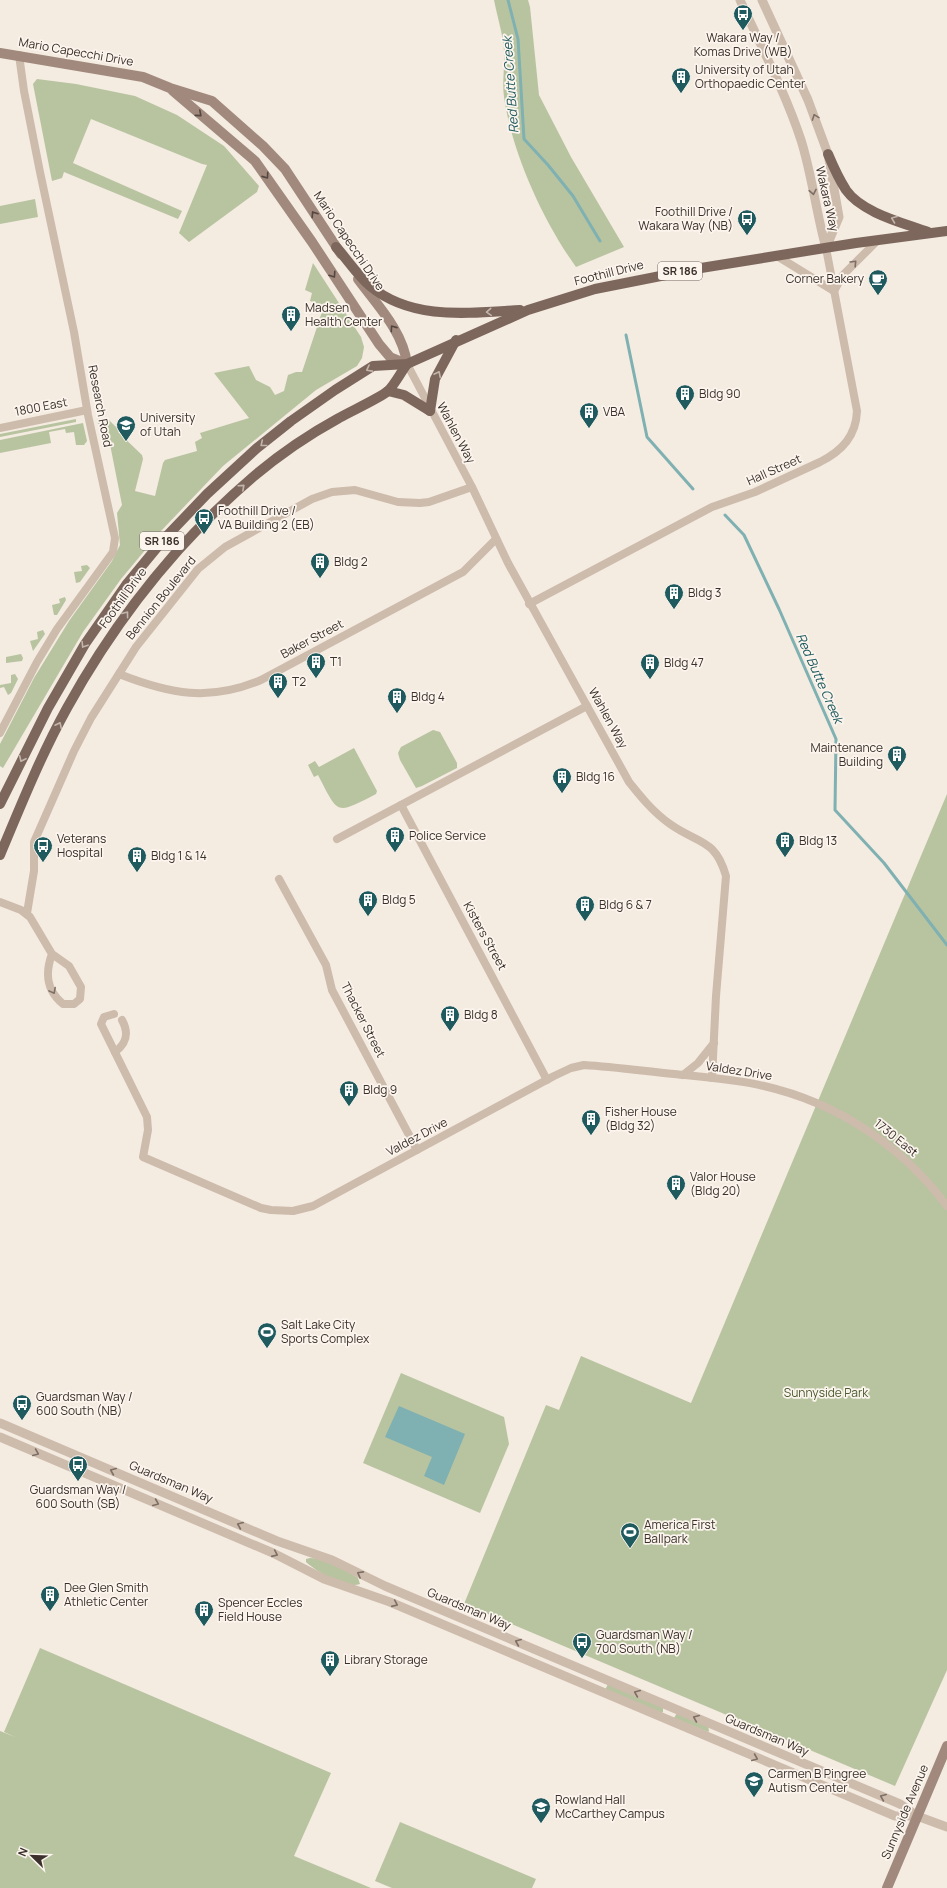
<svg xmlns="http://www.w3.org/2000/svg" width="947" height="1888" font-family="Manrope,sans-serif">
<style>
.green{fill:#b8c4a0}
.water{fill:#7fb0b2}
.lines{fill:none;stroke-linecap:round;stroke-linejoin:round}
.stream{stroke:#7fb0b2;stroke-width:3}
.minor{stroke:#cdbbac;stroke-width:8}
.tertiary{stroke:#cdbbac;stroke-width:9}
.secondary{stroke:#a18a7d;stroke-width:10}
.primary{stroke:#7d675c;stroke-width:10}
.oneway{stroke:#544640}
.oneway2{stroke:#7d6f65}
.oneway3{stroke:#c2b5ac}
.labels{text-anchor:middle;stroke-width:3.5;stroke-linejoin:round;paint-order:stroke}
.shield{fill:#fbf5ee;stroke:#756b66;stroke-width:1}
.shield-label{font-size:11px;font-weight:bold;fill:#3b302b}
.poi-label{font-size:12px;fill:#3b302b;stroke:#fbf5ee;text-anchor:start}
.street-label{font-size:12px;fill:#3b302b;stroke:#fbf5ee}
.park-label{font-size:12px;fill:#4a5a2e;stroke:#fbf5ee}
.water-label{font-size:13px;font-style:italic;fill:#1f5a5e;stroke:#fbf5ee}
</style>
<rect width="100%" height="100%" fill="#f4ebe1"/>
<!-- green -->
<g class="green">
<path d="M494 0H528L530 7 539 95 571 157 624 247 576 267C543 221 512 153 504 97 502 82 505 66 504 51 503 34 497 16 494 0Z"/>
<path d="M37 79 76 84 135 96 177 115 224 146 259 186 257 192 189 242 179 233 207 165 202 164 91 119 73 163 182 211 178 219 64 172 62 178 52 181 33 84Z"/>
<path d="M35 199 38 217 0 224V206Z"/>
<path d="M313 263 361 337 364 347 362 358 357 366 316 390 223 466 161 531 121 579 83 632 3 768 0 766V744L34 678 69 621 112 561 120 545 117 513 122 505 106 424H98L97 419 107 418 119 430 118 432 142 455 143 459 135 491 155 496 163 463 165 460 197 451 195 442 202 438 200 433 249 418 214 373 249 366 256 380 270 387 275 395 284 391 288 375 296 372H302L324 306 310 301 312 293 305 290Z"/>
<path d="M76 419V422L0 437V434Z"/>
<path d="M83 423 87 441 84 445H76L74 432 66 433 65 429 49 432 51 443 0 453V440Z"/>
<path d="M87 565 90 568 80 582 76 583 74 572 82 571 81 566Z"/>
<path d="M65 597 66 600 57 615H54L52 605 60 603 59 599Z"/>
<path d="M43 630 45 634 33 651 30 641 38 639 37 632Z"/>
<path d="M21 654 23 658 22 661 6 663V657Z"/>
<path d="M15 674 18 679 11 693 8 695 4 687 0 688V685L11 683V675Z"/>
<path d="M433 730 440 732 457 763V768L422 786 416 788 400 760 398 753 401 747Z"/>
<path d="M354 748 377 791 376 794C335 815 339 815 318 775L314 777 308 765 315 761 319 767Z"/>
<path d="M947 794V1670L895 1786 464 1604 546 1405 559 1410 581 1356 691 1403Z"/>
<path d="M401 1373 504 1417 509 1444 480 1513 363 1463Z"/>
<path d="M310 1558C327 1558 344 1569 358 1578L360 1584C345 1589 317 1572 306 1562V1559Z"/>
<path d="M40 1648 331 1773 294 1856 371 1888H0V1731L15 1737 4 1732Z"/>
<path d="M608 1684 663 1708V1712L661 1713 605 1690Z"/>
<path d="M677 1713 708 1726 709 1731 708 1732 674 1718Z"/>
<path d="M400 1822 536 1879 532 1888H392L375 1881Z"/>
</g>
<!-- water -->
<path class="water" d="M399 1406 465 1434 444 1485 424 1476 432 1457 385 1437Z"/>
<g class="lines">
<!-- stream -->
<g class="stream">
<path d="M508 0 518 39 524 139 548 165 573 196 600 241"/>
<path d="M626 335 647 437 693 489"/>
<path d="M725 515 744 535 779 609 836 739 835 810 884 863 947 945"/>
</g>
<!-- minor -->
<g class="minor">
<path d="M777 256 834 291"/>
<path d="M834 291 843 275 878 240"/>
<path d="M407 364 472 487 508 563 629 782C641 797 653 812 670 824 698 844 715 838 726 876L716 996 712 1078"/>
<path d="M0 428 87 410"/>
<path d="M529 604 712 507 755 492 820 462C842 451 856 436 857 411L826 248"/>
<path d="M119 674C170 694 209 702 261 680L463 572 496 539"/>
<path d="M0 733 37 662 57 629 113 552 115 538 88 415 74 332 40 172 24 91 19 55"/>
<path d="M401 805 547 1080"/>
<path d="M337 839 587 706"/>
<path d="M279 879 326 965 332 990 417 1150"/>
<path d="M0 902 21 910 30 917 52 954 69 966 81 987 80 999 74 1004H63C46 990 45 973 52 954"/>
<path d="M27 913 34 871V842L74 751 91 718 136 647 198 569 225 547 312 499 332 492 355 490 398 502 420 503 429 502 472 487"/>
<path d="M114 1014 104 1017 101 1024 147 1117 148 1130 143 1157 261 1208 271 1210 293 1211 313 1206 554 1076 571 1068 584 1065C614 1067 644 1071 674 1074 704 1077 735 1079 764 1086 838 1103 902 1146 947 1206"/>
<path d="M115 1052C127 1043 129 1033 122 1020"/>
<path d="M683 1075 698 1063 714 1043"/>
</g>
<!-- tertiary -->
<g class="tertiary">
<path d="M740 0C761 46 785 92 801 140 812 175 816 212 826 248"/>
<path d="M762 0 808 100 828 154 839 217 826 248"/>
<path d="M0 1423 277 1541 332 1560 385 1586 900 1804 917 1816 947 1827"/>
<path d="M0 1437 273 1553 324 1579 390 1602 895 1816H917"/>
</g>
<!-- secondary -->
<g class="secondary">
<path d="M0 53 143 77 170 88 212 101 263 146 285 169 341 254"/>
<path d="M173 91 255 161 312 242 379 344 390 357 407 364"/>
<path d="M358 279C377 305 403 331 407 364"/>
<path d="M887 1888 947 1746"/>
</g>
<!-- primary -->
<g class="primary">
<path d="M828 154C833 166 839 179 846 190 862 213 904 223 928 232"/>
<path d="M336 247C347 259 357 275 370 286 412 321 469 313 520 310"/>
<path d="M388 391 404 395 430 411"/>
<path d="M430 411 435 379 456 340"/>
<path d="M0 804 48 708 85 644 126 585 164 539 207 494 257 448 291 421 335 390 373 366 407 364 528 310 595 289 701 268 856 243 947 231"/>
<path d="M0 855C21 805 41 755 67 708 115 621 177 542 253 477 280 454 308 435 339 418 351 411 378 399 388 391 395 384 401 372 407 364"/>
</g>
</g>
<!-- one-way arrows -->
<defs><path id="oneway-chevron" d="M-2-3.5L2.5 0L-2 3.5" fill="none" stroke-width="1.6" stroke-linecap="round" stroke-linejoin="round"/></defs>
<g class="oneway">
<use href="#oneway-chevron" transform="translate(199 114) rotate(41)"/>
<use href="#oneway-chevron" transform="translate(266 176) rotate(55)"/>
<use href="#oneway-chevron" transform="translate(314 214) rotate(-123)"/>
<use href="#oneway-chevron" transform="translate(333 275) rotate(56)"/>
<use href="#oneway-chevron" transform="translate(393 328) rotate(-125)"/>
</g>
<g class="oneway2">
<use href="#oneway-chevron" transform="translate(815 117) rotate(-110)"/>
<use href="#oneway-chevron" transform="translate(813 192) rotate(79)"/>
<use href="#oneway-chevron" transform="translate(854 263) rotate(-46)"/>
<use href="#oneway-chevron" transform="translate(53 991) rotate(62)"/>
<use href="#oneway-chevron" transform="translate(36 1453) rotate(23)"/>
<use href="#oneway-chevron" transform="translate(113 1471) rotate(-157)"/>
<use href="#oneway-chevron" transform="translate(156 1503) rotate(23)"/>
<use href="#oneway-chevron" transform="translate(240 1525) rotate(-157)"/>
<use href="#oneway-chevron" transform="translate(275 1554) rotate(24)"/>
<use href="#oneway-chevron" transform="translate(360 1574) rotate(-152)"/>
<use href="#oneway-chevron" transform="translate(395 1604) rotate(24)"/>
<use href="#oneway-chevron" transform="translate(518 1642) rotate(-157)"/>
<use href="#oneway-chevron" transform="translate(637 1693) rotate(-157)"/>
<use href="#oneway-chevron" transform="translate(696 1718) rotate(-157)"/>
<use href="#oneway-chevron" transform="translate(755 1758) rotate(23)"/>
<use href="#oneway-chevron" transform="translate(883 1797) rotate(-157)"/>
</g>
<g class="oneway3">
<use href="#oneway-chevron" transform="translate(894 219) rotate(-159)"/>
<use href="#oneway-chevron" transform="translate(489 312) rotate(176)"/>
<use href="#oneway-chevron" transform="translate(369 369) rotate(152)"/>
<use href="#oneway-chevron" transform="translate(438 374) rotate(-63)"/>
<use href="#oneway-chevron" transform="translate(263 444) rotate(141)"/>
<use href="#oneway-chevron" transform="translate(242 487) rotate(-42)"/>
<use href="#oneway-chevron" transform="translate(126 614) rotate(-53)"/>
<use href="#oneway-chevron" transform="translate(84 645) rotate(122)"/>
<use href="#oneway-chevron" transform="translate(59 725) rotate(-64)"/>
<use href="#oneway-chevron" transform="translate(22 759) rotate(115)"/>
</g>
<!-- icons -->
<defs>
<g id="bus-pin" transform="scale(1)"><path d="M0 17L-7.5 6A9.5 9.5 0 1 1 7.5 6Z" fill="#1f5a5e" stroke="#fbf5ee"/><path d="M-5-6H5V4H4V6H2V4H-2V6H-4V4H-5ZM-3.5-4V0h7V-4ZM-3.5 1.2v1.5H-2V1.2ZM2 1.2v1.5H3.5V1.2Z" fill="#fff"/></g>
<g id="building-pin" transform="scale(1)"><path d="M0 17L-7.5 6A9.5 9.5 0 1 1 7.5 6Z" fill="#1f5a5e" stroke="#fbf5ee"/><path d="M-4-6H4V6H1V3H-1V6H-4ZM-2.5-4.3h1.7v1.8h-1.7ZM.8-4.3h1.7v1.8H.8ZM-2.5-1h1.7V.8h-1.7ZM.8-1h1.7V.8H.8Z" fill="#fff"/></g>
<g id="cafe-pin" transform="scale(1)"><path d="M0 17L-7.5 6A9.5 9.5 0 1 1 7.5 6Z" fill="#1f5a5e" stroke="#fbf5ee"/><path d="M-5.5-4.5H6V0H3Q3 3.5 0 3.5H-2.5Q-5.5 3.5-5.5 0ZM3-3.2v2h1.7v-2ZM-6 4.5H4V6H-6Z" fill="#fff"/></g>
<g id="university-pin" transform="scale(1)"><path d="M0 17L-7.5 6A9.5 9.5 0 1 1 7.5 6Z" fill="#1f5a5e" stroke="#fbf5ee"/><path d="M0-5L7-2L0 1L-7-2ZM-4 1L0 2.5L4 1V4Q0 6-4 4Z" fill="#fff"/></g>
<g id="stadium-pin" transform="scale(1)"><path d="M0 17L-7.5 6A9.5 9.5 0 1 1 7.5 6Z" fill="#1f5a5e" stroke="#fbf5ee"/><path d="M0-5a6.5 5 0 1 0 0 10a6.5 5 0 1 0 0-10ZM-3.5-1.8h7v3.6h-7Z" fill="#fff"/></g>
<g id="school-pin" transform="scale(1)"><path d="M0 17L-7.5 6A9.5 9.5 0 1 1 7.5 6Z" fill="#1f5a5e" stroke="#fbf5ee"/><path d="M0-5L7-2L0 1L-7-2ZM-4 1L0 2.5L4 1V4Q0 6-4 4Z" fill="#fff"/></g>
</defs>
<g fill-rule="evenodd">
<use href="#bus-pin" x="743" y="14"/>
<use href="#building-pin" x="681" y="77"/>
<use href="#bus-pin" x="747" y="219"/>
<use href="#cafe-pin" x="878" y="279"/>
<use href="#building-pin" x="291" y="315"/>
<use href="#building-pin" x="685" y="394"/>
<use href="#building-pin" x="589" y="412"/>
<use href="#university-pin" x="126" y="425"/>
<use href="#bus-pin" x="204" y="518"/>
<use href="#building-pin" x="320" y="562"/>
<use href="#building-pin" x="674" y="593"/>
<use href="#building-pin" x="316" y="662"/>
<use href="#building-pin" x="650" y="663"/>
<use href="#building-pin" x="278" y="682"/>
<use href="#building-pin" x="397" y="697"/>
<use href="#building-pin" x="897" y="755"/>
<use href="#building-pin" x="562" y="777"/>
<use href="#building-pin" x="395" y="836"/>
<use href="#building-pin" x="785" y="841"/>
<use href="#bus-pin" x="43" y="846"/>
<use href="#building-pin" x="137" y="856"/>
<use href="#building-pin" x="368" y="900"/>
<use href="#building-pin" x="585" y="905"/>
<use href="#building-pin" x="450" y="1015"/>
<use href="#building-pin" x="349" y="1090"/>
<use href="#building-pin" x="591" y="1119"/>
<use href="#building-pin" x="676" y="1184"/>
<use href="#stadium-pin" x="267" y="1332"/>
<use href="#bus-pin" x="22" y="1404"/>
<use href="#bus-pin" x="78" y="1465"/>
<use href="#stadium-pin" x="630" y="1532"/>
<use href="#building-pin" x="50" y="1595"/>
<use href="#building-pin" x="204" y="1610"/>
<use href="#bus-pin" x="582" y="1642"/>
<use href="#building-pin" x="330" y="1660"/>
<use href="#school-pin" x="754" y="1781"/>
<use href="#school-pin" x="541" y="1807"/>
</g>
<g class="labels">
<!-- shield labels -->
<g class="shield">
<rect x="658" y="262" width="44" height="18" rx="3"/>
<rect x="140" y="532" width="44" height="18" rx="3"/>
</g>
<g class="shield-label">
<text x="680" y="275">SR 186</text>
<text x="162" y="545">SR 186</text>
</g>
<!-- poi labels -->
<g class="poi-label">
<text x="743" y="42" text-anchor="middle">Wakara Way /<tspan x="743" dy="14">Komas Drive (WB)</tspan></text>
<text x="695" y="74">University of Utah<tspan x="695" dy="14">Orthopaedic Center</tspan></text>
<text x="733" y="216" text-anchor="end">Foothill Drive /<tspan x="733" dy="14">Wakara Way (NB)</tspan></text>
<text x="864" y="283" text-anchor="end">Corner Bakery</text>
<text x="305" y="312">Madsen<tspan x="305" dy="14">Health Center</tspan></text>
<text x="699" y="398">Bldg 90</text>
<text x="603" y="416">VBA</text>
<text x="140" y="422">University<tspan x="140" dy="14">of Utah</tspan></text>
<text x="218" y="515">Foothill Drive /<tspan x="218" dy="14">VA Building 2 (EB)</tspan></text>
<text x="334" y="566">Bldg 2</text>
<text x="688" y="597">Bldg 3</text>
<text x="330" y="666">T1</text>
<text x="664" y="667">Bldg 47</text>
<text x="292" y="686">T2</text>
<text x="411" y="701">Bldg 4</text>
<text x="883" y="752" text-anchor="end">Maintenance<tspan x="883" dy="14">Building</tspan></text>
<text x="576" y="781">Bldg 16</text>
<text x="409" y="840">Police Service</text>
<text x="57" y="843">Veterans<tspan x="57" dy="14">Hospital</tspan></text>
<text x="799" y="845">Bldg 13</text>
<text x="151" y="860">Bldg 1 &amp; 14</text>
<text x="382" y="904">Bldg 5</text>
<text x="599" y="909">Bldg 6 &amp; 7</text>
<text x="464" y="1019">Bldg 8</text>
<text x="363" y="1094">Bldg 9</text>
<text x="605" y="1116">Fisher House<tspan x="605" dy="14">(Bldg 32)</tspan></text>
<text x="690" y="1181">Valor House<tspan x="690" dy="14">(Bldg 20)</tspan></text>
<text x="281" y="1329">Salt Lake City<tspan x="281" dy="14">Sports Complex</tspan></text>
<text x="36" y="1401">Guardsman Way /<tspan x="36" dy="14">600 South (NB)</tspan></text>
<text x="78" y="1494" text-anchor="middle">Guardsman Way /<tspan x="78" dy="14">600 South (SB)</tspan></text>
<text x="644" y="1529">America First<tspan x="644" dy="14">Ballpark</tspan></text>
<text x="64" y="1592">Dee Glen Smith<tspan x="64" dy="14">Athletic Center</tspan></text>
<text x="218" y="1607">Spencer Eccles<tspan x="218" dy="14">Field House</tspan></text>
<text x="596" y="1639">Guardsman Way /<tspan x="596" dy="14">700 South (NB)</tspan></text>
<text x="344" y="1664">Library Storage</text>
<text x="768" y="1778">Carmen B Pingree<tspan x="768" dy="14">Autism Center</tspan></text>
<text x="555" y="1804">Rowland Hall<tspan x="555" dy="14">McCarthey Campus</tspan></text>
</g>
<!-- street labels -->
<g class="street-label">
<text transform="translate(76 52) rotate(10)" y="4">Mario Capecchi Drive</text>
<text transform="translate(827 199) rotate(77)" y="4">Wakara Way</text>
<text transform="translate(349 241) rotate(56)" y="4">Mario Capecchi Drive</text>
<text transform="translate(609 273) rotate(-14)" y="4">Foothill Drive</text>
<text transform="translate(100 406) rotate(79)" y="4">Research Road</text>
<text transform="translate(41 407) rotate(-11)" y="4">1800 East</text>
<text transform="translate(456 433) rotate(62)" y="4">Wahlen Way</text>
<text transform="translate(774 470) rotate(-24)" y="4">Hall Street</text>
<text transform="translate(123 598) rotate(-54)" y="4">Foothill Drive</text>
<text transform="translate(161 598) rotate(-51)" y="4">Bennion Boulevard</text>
<text transform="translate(312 639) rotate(-28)" y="4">Baker Street</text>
<text transform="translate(608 718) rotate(61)" y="4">Wahlen Way</text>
<text transform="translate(485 936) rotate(61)" y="4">Kisters Street</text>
<text transform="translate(363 1020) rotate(63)" y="4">Thacker Street</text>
<text transform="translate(739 1071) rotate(9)" y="4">Valdez Drive</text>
<text transform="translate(417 1137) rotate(-28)" y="4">Valdez Drive</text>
<text transform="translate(896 1138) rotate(39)" y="4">1730 East</text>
<text transform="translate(171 1482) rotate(23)" y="4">Guardsman Way</text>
<text transform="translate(469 1609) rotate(23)" y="4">Guardsman Way</text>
<text transform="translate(767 1735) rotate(23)" y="4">Guardsman Way</text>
<text transform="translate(905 1812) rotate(-67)" y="4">Sunnyside Avenue</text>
</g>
<!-- park labels -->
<g class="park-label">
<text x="826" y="1397">Sunnyside Park</text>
</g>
<!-- water labels -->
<g class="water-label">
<text transform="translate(510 85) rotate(-94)" y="5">Red Butte Creek</text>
<text transform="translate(820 678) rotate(66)" y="5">Red Butte Creek</text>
</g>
</g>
<!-- north arrow -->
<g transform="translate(32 1856) rotate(293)" stroke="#fbf5ee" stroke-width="3" paint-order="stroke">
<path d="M0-3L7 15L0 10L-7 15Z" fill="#3b302b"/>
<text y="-6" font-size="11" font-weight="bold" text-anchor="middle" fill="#3b302b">N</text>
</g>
</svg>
